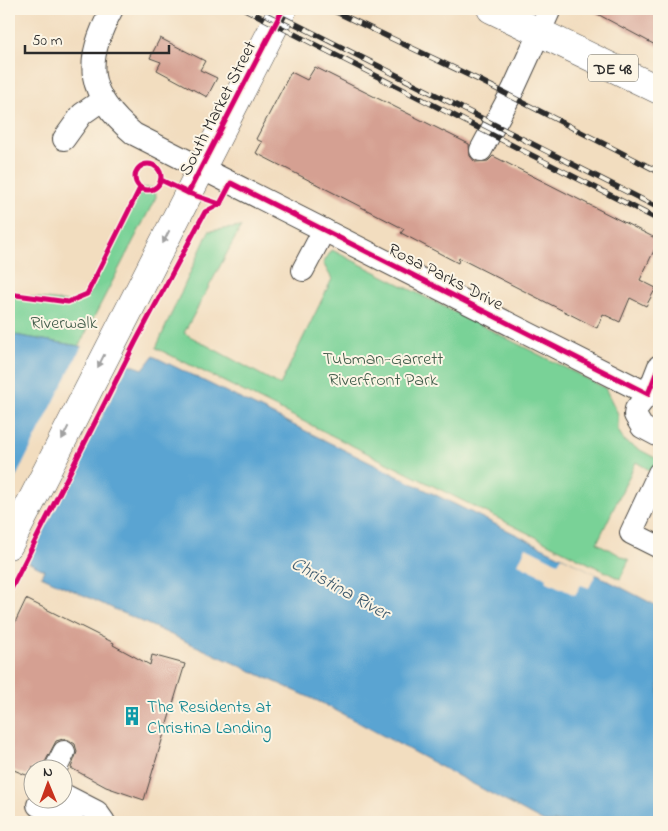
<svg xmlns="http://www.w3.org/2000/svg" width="668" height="831" font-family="'Indie Flower',sans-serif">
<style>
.green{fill:#79d297;stroke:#527e61}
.water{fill:#5aa4d2;stroke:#42687e}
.pier{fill:#f2ddbf}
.building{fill:#d5a092}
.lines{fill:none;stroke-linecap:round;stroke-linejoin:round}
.minor-casing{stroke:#494641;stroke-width:24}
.major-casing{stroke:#494641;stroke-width:29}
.minor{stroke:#fff;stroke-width:22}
.major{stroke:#fff;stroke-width:28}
.rail-casing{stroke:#2b2b2b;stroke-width:5.5}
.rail{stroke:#fcf5e5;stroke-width:4;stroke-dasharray:11;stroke-linecap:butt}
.cycleway-casing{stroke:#fcf5e5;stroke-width:8}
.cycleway{stroke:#d6006c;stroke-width:5}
.oneway{fill:#a0a0a0}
.labels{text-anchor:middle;stroke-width:4;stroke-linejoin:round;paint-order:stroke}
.shield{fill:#fcf5e5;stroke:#6a6863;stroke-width:1}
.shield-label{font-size:16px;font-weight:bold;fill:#2b2b2b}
.street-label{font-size:18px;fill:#2b2b2b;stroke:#fcf5e5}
.park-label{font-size:18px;fill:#425d4b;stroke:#fcf5e5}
.culture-label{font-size:18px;fill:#0d838f;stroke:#fcf5e5;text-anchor:start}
.water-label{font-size:19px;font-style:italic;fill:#3e5b6e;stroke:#fcf5e5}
</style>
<rect width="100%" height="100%" fill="#fcf5e5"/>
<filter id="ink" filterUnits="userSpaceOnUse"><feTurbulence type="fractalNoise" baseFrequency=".02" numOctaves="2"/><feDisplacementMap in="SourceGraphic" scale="10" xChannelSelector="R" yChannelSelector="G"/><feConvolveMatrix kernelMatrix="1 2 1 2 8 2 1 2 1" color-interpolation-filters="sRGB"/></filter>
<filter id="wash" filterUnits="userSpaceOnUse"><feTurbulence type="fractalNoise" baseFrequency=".0096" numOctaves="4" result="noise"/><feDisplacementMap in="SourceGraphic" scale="20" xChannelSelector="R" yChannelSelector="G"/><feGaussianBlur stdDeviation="1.12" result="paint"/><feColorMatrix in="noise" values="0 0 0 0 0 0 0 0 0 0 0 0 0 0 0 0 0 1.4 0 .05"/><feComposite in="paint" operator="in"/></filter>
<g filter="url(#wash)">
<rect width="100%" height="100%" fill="#f2ddbf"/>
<!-- green -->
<g class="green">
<path d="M140 188H155L156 197 79 346 9 334V294L68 302 87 294Z"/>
<path d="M241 227 184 333 280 385 332 279 323 263 332 250 605 388 618 414V430L625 442 659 460 656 474 636 462 597 543 629 560 620 579 156 348 209 231Z"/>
</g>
<!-- water -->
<path class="water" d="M9 334 79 346 143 369 153 356 562 557 659 607V822H544L322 703 41 576 44 570 9 553Z"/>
<!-- pier -->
<g class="pier">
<path d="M83 344 130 361 27 565 9 556V491Z"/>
<path d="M526 547 558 563 562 557 596 574 589 588 581 585 575 595 545 581 547 578 518 564Z"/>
</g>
<g id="blocks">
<!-- building -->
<g class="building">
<path d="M588 9H659V47Z"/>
<path d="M160 38 205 61 200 70 217 78 207 97 157 70 161 62 150 58Z"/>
<path d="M315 67 469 144 470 156 475 162 488 161 493 156 659 240 640 280 656 288 646 306 630 298 620 322 603 314 597 328 459 258 458 263 401 233 404 229 256 153 262 142 256 139 291 72 307 80Z"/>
<path d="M26 599 114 643 113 645 150 665 152 655 185 664 144 800 106 787 71 768 77 752 75 744 69 740 63 739 56 741 43 766 32 768V772L26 775 9 768V635Z"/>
</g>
</g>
</g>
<g filter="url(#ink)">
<use href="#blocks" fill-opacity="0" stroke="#494641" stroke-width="1"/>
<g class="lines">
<!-- minor casing -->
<g class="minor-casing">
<g id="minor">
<path d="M112 9C83 63 86 94 134 134L648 394"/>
<path d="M64 139 82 114 102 100"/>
<path d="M481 150 513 90 550 9"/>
<path d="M303 270 324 230"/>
<path d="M659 366 648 394 636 409 635 415 642 427 659 436"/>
<path d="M659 473 631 533 659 547"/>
<path d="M56 768 64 752"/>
<path d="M62 794 97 812 104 822"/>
<path d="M38 805 73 822"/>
</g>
</g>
<!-- major casing -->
<g class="major-casing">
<g id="major">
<path d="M491 9 659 90"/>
<path d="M9 545 283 9"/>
</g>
</g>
<!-- minor -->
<use href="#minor" class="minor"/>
<!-- major -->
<use href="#major" class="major"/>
<!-- rail casing -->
<g class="rail-casing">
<g id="rail">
<path d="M245 9 659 220"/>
<path d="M266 9 659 208"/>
<path d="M330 9 481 81 659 172"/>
</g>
</g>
<!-- rail -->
<use href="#rail" class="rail"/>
<!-- cycleway casing -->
<g class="cycleway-casing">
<g id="cycleway">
<circle cx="148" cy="177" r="13"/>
<path d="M161 180 188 193 220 204"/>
<path d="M188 193 283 9"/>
<path d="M9 294 68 302 87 294 140 188"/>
<path d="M9 593 135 343 205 212 220 204 231 183 648 394 659 366"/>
</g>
</g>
<!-- cycleway -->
<use href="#cycleway" class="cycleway"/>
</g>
<!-- one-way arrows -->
<defs><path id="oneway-solid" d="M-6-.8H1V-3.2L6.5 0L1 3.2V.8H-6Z" transform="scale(1.25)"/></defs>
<g class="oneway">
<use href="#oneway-solid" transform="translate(166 237) rotate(117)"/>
<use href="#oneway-solid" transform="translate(101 361) rotate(117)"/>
<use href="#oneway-solid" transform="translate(65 433) rotate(117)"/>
</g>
</g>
<!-- icons -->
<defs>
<g id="building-bare" transform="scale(1.5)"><path d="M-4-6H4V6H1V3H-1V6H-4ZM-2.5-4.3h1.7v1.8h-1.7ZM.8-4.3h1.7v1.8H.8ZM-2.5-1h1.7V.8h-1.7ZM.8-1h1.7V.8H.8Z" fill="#0f9aa8" stroke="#fcf5e5" stroke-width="2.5" paint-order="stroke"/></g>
</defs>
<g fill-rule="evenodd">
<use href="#building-bare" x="132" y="716"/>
</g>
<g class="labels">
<!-- shield labels -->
<rect class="shield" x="588" y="54.5" width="50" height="27" rx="4"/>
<g class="shield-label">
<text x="613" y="74">DE 48</text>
</g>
<!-- street labels -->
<g class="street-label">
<text transform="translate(217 108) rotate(-63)" y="6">South Market Street</text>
<text transform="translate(446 276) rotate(27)" y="6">Rosa Parks Drive</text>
</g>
<!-- park labels -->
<g class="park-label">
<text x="64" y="328">Riverwalk</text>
<text x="383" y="364">Tubman-Garrett<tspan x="383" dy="21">Riverfront Park</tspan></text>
</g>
<!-- culture labels -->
<g class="culture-label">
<text x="147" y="712">The Residents at<tspan x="147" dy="21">Christina Landing</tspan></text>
</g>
<!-- water labels -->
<g class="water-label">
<text transform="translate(341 587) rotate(29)" y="7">Christina River</text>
</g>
</g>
<!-- margin -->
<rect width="668" height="831" fill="none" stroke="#fcf5e5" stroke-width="30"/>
<!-- north arrow -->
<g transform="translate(48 784) rotate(359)"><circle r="24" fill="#fcf5e5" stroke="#a8a49b"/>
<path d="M0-4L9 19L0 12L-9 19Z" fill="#c8321e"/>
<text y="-8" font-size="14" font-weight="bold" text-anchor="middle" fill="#2b2b2b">N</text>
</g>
<!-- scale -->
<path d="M25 45v8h144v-8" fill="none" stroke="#2b2b2b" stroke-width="2.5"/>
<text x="32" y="45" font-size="15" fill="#2b2b2b" stroke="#fcf5e5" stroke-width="4" paint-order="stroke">50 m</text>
</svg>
